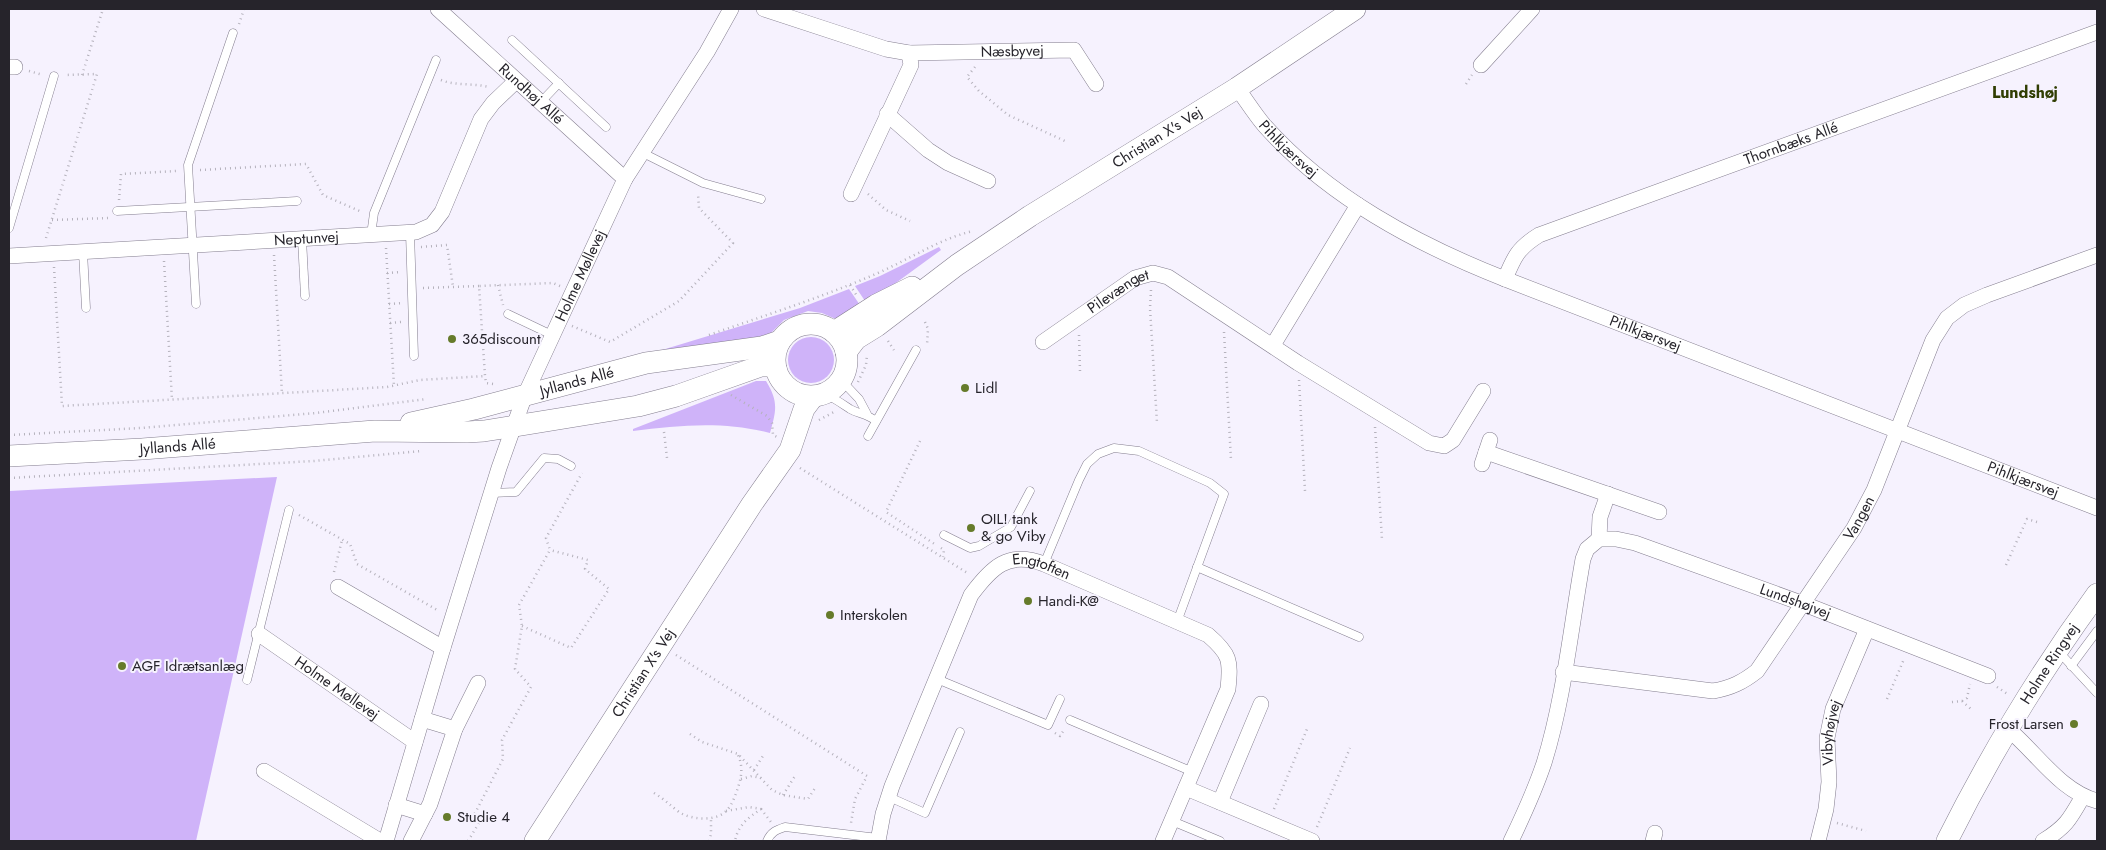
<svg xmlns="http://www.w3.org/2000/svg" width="2106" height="850" font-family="Jost,sans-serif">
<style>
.green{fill:#cfb3f9}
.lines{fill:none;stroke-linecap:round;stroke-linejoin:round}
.lane-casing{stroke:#847e8f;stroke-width:9}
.street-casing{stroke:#847e8f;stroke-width:16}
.secondary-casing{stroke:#847e8f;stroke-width:22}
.path{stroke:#b5b2bc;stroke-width:2.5;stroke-dasharray:1 4;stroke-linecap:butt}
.lane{stroke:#fff;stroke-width:8}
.street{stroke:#fff;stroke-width:15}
.secondary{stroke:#fff;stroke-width:21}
.poi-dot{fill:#667b2b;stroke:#f6f2fe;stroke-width:2}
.labels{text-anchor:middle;stroke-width:4;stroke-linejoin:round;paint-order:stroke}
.street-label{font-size:15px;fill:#26242b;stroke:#f6f2fe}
.poi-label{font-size:15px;fill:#26242b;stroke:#f6f2fe;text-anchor:start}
.neighbourhood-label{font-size:16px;font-weight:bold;fill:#303d02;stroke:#f6f2fe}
</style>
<rect width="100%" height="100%" fill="#f6f2fe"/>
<!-- green -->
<g class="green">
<path d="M939 247 941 250 867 304 855 286 880 276Z"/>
<path d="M849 289 862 308 838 320 822 313 808 311 784 320 768 336 672 350H662L800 308Z"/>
<circle cx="811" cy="360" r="23"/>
<path d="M756 381H766C779 402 776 411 770 433 724 421 680 425 633 431V429Z"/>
<path d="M277 477 196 841H9V491Z"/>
</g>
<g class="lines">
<!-- lane casing -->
<g class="lane-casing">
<g id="lane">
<path d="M512 40 606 127"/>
<path d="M540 103 559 83"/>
<path d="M641 152 703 183 761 199"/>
<path d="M117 211 297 201"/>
<path d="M9 228 54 76"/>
<path d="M410 233 414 356"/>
<path d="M371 235 374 213 436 60"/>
<path d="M302 239 305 296"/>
<path d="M83 252 86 308"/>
<path d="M196 304 188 165 233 33"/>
<path d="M508 314 552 335"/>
<path d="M841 380 859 399 867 414"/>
<path d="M825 394C834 398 841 403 850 409 858 414 866 413 876 421"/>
<path d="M868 436 916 350"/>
<path d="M491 493 516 492 544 458 558 459 571 466"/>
<path d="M944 535 970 548 979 546 1011 527 1030 491"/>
<path d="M1044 564 1079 480 1087 464 1098 454 1114 448 1139 451 1210 483 1224 494 1177 622"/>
<path d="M1197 567 1359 637"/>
<path d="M2059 652 2097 693"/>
<path d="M2071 666 2097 631"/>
<path d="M937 679 1048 725 1060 699"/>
<path d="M247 680 289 510"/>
<path d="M1070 720 1193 772"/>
<path d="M889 797 925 813 960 732"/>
<path d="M1172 821 1220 841"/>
<path d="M767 841C771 832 776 830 785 827L878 838"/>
</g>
</g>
<!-- street casing -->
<g class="street-casing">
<g id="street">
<path id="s1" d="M438 9 625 179"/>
<path id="s2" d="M764 9 886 49 909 53 1074 50 1096 84"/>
<path d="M1481 65 1532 9"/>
<path d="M9 67H15"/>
<path id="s3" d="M1237 88C1246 100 1254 113 1264 125 1328 197 1416 244 1505 279L2097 508"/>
<path d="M887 114 928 150 948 163 988 181"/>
<path d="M851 194 911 65 909 53"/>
<path id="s4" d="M9 256 416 232 432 225 442 212 481 119 493 103 516 81"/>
<path id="s5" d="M1505 279C1514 257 1518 248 1539 235L2097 32"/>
<path id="s6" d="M1043 342 1135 278 1153 273 1168 277 1298 363 1429 443 1444 446 1453 440 1483 391"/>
<path d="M1273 345 1358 205"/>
<path d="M1486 452 1659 512"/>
<path d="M1482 464 1490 440"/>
<path d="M1599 539 1600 517 1608 494"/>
<path d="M338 587 443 648"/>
<path id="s7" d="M259 634 415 742"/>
<path id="s8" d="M1563 672 1713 691C1731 688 1743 682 1757 671L1854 528 1874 490 1933 340 1947 318 1964 305 1987 295 2097 255"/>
<path d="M422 719 455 729"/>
<path d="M2008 729C2037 753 2060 791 2097 801"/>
<path d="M264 771 380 841"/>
<path d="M1186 788 1312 841"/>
<path d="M1220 802 1261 704"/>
<path d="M396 805 425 814"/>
<path id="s9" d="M386 841 443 648 499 468 525 395 625 179 707 52 731 9"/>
<path d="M411 841 430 804 455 729 478 683"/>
<path id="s10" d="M878 841 883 814 892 786 971 595C991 568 1008 550 1044 564L1208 635C1230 654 1231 660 1228 689L1163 841"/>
<path id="s11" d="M1511 841C1523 816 1535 790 1544 763 1564 699 1571 626 1583 559L1587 549 1599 539H1616L1635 543 1804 604 1988 676"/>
<path d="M1653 841 1655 833"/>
<path id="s12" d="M1818 841 1826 809 1829 782 1827 738 1833 709 1867 629"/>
<path d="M2043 841C2066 827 2070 819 2083 796"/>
</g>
</g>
<!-- secondary casing -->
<g class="secondary-casing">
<g id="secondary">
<circle cx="811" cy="360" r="36"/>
<path d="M834 332 876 305 912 287"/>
<path id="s13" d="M846 352 856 339 877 326 957 265 1030 216 1237 88 1355 9"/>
<path id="s14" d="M411 423 474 409 646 363 762 347 780 341"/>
<path id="s15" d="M9 456 142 449 375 431 467 432 484 431 638 406 676 396 761 366H771L776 369"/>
<path id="s16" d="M535 841 752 504 790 450 804 409 813 397"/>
<path id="s17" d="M1947 841C1990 755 2040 672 2097 594"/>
</g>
</g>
<!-- path -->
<g class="path">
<path d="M239 24 244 9"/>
<path d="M975 67 967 77 979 91 1008 115 1065 141"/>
<path d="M29 71 43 75"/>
<path d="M82 75 103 9"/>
<path d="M441 80C456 86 473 83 489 87"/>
<path d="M1466 84 1472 75"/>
<path d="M200 170 306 164 323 195 362 212"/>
<path d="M868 194 886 210 910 221"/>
<path d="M119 200 121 174 177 171"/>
<path d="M52 220 109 218"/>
<path d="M46 238 97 74 64 75"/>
<path d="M421 247 447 245 453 287"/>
<path d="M386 248 394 386"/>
<path d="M274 255 282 394"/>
<path d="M164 261 172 400"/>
<path d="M54 267 62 406 387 387 420 380 485 376"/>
<path d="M387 273 401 272"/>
<path d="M498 285 503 305"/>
<path d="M850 285 857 296"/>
<path d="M423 288 479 286"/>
<path d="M1151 290 1150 308 1157 423"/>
<path d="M389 304 403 303"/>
<path d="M925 322 928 329 927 345"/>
<path d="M390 323 401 322"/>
<path d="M572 326 610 342 679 301 733 243 699 208 698 194"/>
<path d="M1224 332 1231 460"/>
<path d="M709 335C766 315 823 297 878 273 910 259 939 239 973 231"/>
<path d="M1079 335 1080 371"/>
<path d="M888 341 894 350"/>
<path d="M1299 380 1305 491"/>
<path d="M858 382 866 365 867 355"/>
<path d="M493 384 486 383 485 376 479 286 553 283 560 286"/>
<path d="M731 395 767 416 772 423 773 435 777 437"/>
<path d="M819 420 834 412"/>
<path d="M1375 427 1382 540"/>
<path d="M664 432 667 458"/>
<path d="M9 435 141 428 316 413 427 399"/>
<path d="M920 441 886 512 936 545"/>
<path d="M800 468 969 574"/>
<path d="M9 478 314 461 421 451"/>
<path d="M299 515 350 544 357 564 439 611"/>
<path d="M941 548 944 550 943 557"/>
<path d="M2006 565 2027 519 2040 523"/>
<path d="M334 572 342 540"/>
<path d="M522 626 571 648 609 589 585 569 588 560 550 550"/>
<path d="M676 655 867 776 855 799 851 823"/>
<path d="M1997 687 2009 695"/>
<path d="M1887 699 1904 659"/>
<path d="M1962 701 1972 710"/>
<path d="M1952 702 1962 701 1967 698 1970 684"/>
<path d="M1055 733 1060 736 1064 730"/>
<path d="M690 734 702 742 738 754 772 790 783 795 808 799 815 788"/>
<path d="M754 770 763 756"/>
<path d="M741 779 752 776 761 778"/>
<path d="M654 793C664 799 670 805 679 812 691 820 717 822 727 810 731 806 734 799 736 793 741 780 744 768 738 755"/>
<path d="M783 795 795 776"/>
<path d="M761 809 771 822"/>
<path d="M1274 809 1307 729"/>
<path d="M726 811 749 807 761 809C748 818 738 825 735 841"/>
<path d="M1837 823 1866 831"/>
<path d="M1317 827 1350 748"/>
<path d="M468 841 479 823 472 819 503 759 502 740 531 687 515 669 522 626 519 605 550 550 546 538 582 473"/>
<path d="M709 841 711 834V818"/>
</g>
<!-- lane -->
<use href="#lane" class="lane"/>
<!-- street -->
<use href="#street" class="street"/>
<!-- secondary -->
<use href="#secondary" class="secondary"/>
</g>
<!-- markers -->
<g class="poi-dot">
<circle cx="452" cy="339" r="5"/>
<circle cx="965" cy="388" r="5"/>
<circle cx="971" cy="528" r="5"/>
<circle cx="1028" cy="601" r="5"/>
<circle cx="830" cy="615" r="5"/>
<circle cx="122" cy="666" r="5"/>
<circle cx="2074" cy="724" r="5"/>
<circle cx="447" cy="817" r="5"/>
</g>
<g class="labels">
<!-- street labels -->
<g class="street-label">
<text dy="5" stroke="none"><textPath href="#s2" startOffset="255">Næsbyvej</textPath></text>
<text dy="5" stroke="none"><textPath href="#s1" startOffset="126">Rundhøj Allé</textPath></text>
<text dy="5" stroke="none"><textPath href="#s13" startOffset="379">Christian X's Vej</textPath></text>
<text dy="5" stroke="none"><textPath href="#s5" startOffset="325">Thornbæks Allé</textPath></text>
<text dy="5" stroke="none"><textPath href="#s3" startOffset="80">Pihlkjærsvej</textPath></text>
<text dy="5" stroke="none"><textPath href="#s4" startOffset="298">Neptunvej</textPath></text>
<text dy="5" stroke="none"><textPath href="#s9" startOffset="599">Holme Møllevej</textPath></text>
<text dy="5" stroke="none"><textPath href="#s6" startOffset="91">Pilevænget</textPath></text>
<text dy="5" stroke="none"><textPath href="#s3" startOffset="485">Pihlkjærsvej</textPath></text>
<text dy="5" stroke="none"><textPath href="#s14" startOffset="171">Jyllands Allé</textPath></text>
<text dy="5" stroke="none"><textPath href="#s15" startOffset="169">Jyllands Allé</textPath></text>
<text dy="5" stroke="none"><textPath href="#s3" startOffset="890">Pihlkjærsvej</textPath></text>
<text dy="5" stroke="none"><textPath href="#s8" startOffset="384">Vangen</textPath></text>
<text dy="5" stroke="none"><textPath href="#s10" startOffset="349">Engtoften</textPath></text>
<text dy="5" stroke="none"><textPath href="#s11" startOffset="526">Lundshøjvej</textPath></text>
<text dy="5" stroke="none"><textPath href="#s17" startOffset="205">Holme Ringvej</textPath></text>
<text dy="5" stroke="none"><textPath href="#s16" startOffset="200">Christian X's Vej</textPath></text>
<text dy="5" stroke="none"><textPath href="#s7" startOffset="95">Holme Møllevej</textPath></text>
<text dy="5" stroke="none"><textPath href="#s12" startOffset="110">Vibyhøjvej</textPath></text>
</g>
<!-- poi labels -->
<g class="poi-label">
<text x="462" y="344">365discount</text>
<text x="975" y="393">Lidl</text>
<text x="981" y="524">OIL! tank<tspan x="981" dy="17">&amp; go Viby</tspan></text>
<text x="1038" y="606">Handi-K@</text>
<text x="840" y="620">Interskolen</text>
<text x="132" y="671">AGF Idrætsanlæg</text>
<text x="2064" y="729" text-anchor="end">Frost Larsen</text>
<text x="457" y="822">Studie 4</text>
</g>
<!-- neighbourhood labels -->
<g class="neighbourhood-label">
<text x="2025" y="98">Lundshøj</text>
</g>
</g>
<!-- border -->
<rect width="2106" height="850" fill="none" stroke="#26242b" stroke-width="20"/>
</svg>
